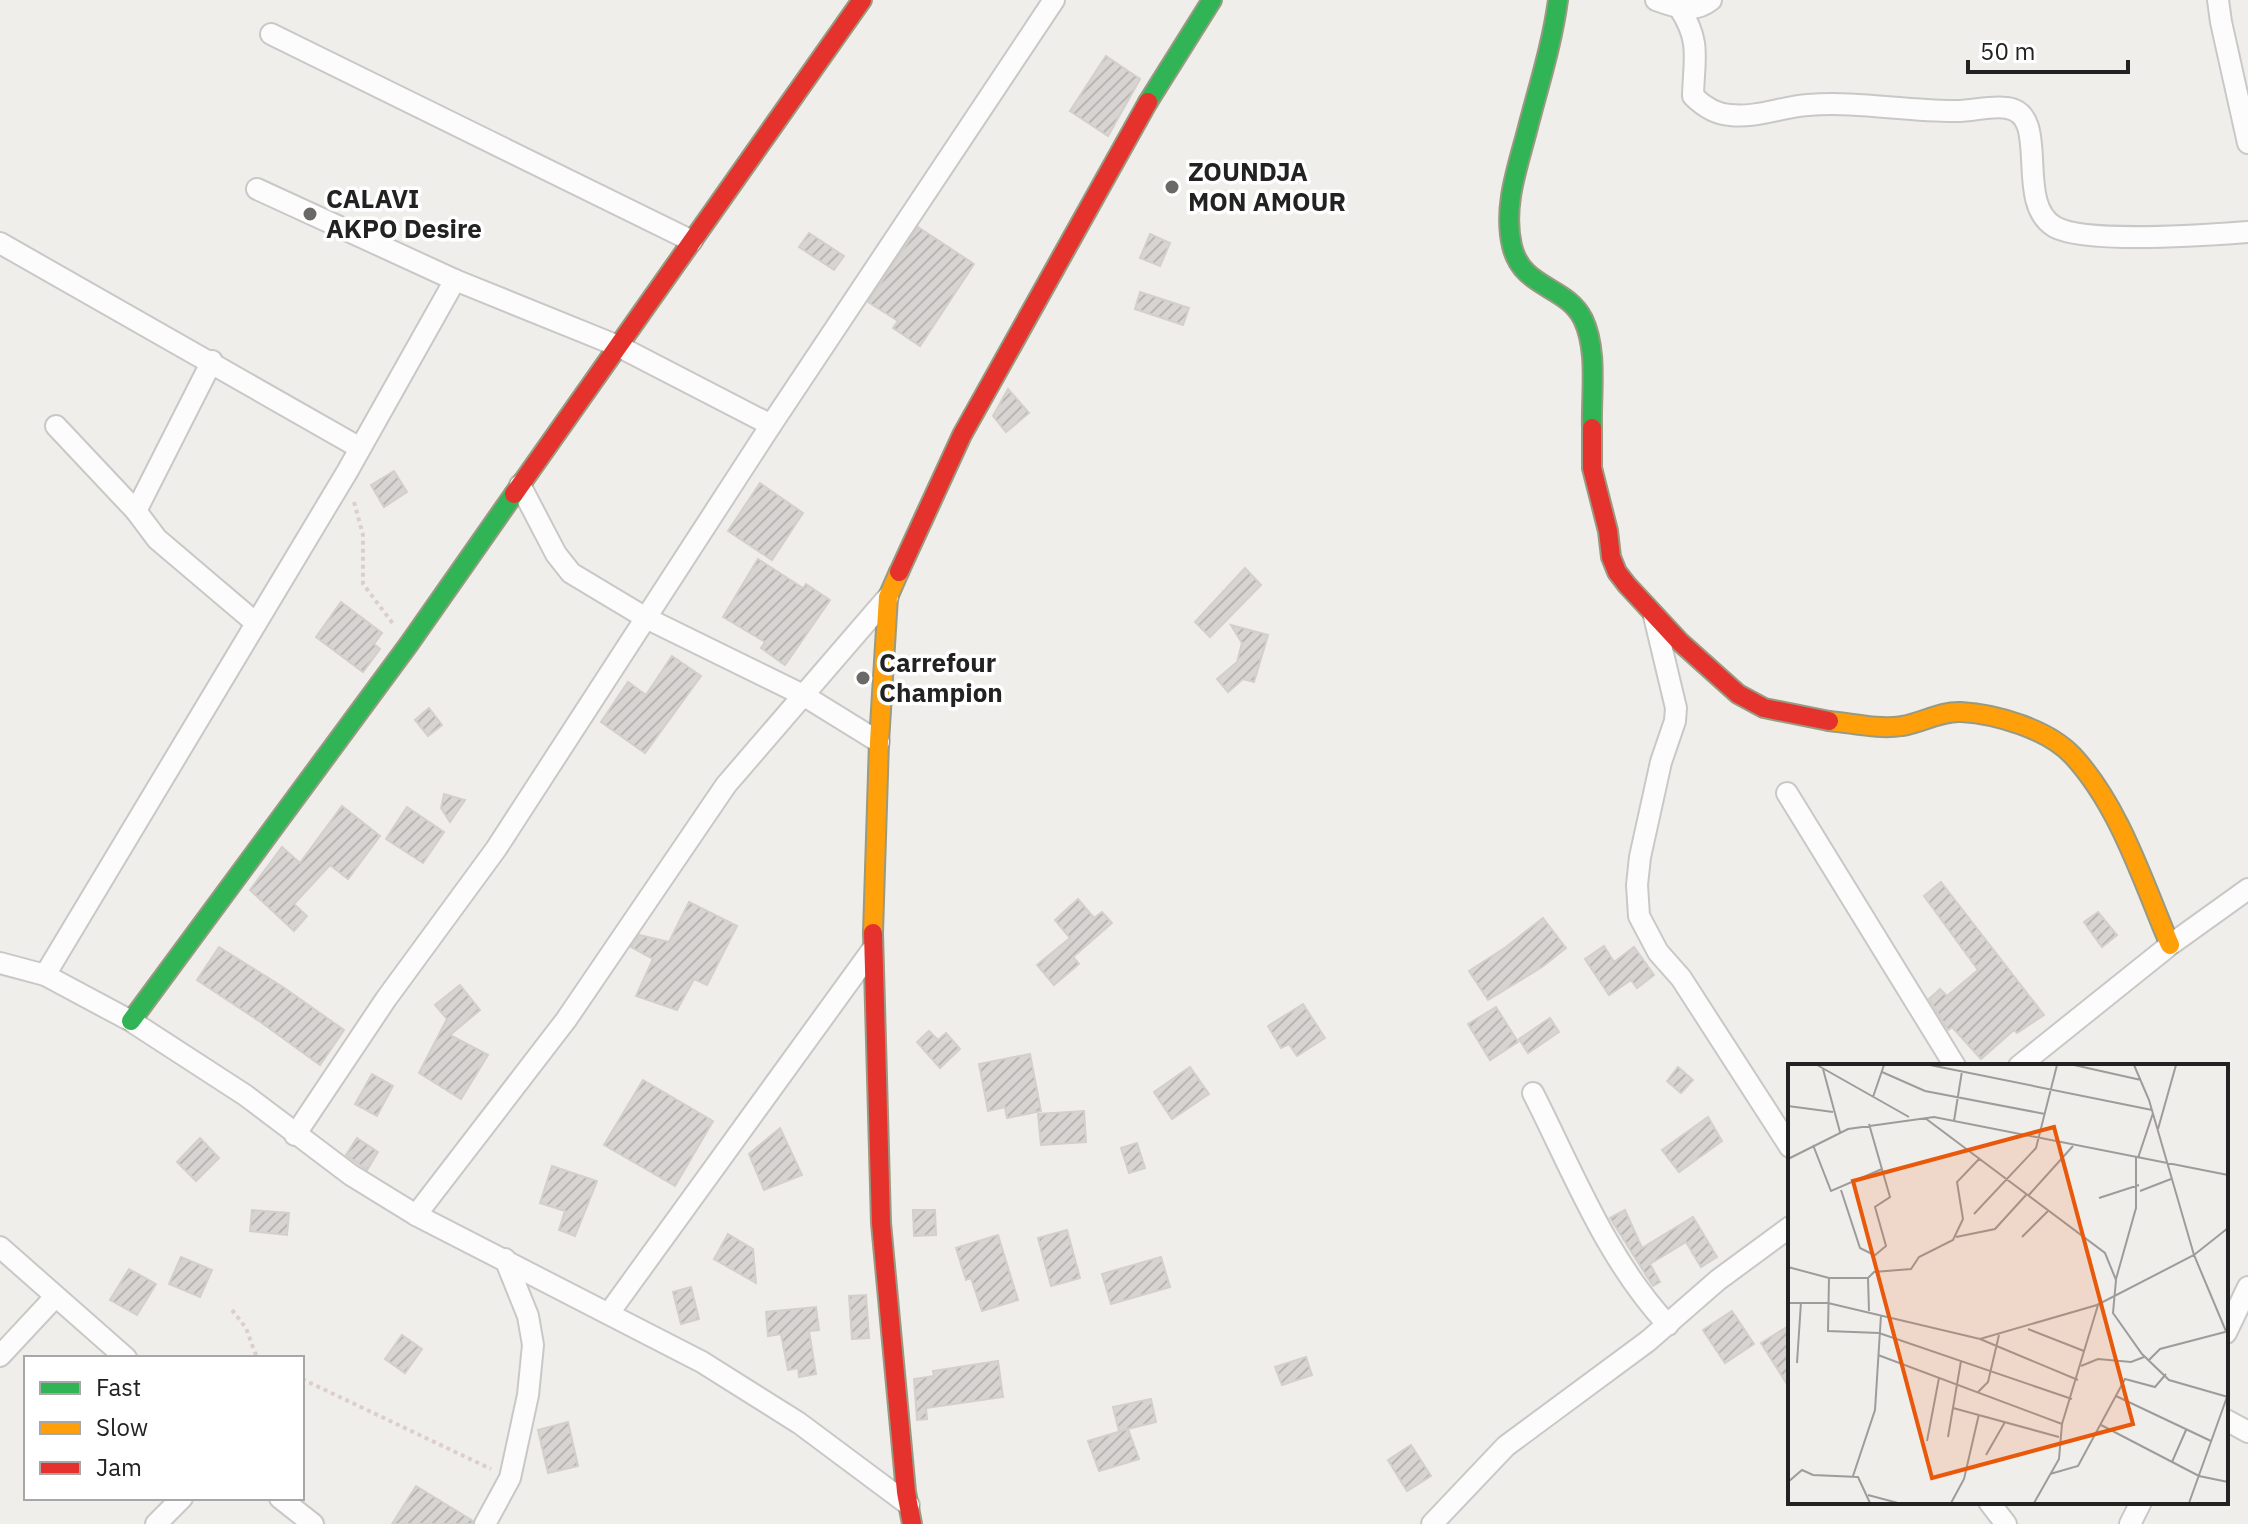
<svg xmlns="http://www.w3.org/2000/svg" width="2248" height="1524" font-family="'IBM Plex Sans',sans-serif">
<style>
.building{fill:url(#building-hatch);stroke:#d3d0cc;stroke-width:2}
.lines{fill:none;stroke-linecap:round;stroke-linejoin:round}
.street-casing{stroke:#c9c8c7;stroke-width:24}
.fast-casing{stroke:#999a82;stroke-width:22}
.slow-casing{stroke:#999a82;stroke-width:22}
.jam-casing{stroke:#999a82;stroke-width:22}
.path{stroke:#dccecd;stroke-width:4;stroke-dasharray:4 4;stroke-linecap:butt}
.street{stroke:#fdfcfc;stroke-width:20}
.fast{stroke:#30b455;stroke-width:18}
.slow{stroke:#ff9f0a;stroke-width:18}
.jam{stroke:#e5322d;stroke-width:18}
.poi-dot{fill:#6a6968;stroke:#fff;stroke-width:3}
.labels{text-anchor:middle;stroke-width:7;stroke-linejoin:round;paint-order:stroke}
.poi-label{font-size:26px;font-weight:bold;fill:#222;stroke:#fff;text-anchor:start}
.inset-road{fill:none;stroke:#9e9c9b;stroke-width:2}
.view{fill:#e8590c;fill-opacity:0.15;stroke:#e8590c;stroke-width:4}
.inset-edge{fill:none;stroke:#222;stroke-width:4}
</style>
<defs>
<pattern id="building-hatch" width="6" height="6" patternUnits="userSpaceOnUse" patternTransform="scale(2)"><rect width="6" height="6" fill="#d7d4d2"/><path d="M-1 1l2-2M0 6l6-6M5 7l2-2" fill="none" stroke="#b8b6b4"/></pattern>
</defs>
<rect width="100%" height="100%" fill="#f0eeeb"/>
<!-- building -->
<g class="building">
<path d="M1106 56 1140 79 1108 136 1070 111Z"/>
<path d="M918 227 974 264 920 346 893 328 898 321 868 302Z"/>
<path d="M809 233 844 256 834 270 799 247Z"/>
<path d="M1150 234 1170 243 1160 266 1140 258Z"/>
<path d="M1140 292 1189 308 1183 325 1135 309Z"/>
<path d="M1008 389 1029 413 1006 432 993 416Z"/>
<path d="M394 471 407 492 384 507 371 485Z"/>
<path d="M760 483 803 513 772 560 728 531Z"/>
<path d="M758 559 803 588 806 584 830 600 785 665 761 648 765 642 723 617Z"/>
<path d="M1245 568 1261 585 1210 637 1195 622Z"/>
<path d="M341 602 382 633 374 644 380 649 363 672 316 637Z"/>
<path d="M1231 625 1268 635 1254 682 1243 679 1228 692 1217 679 1237 662 1242 643Z"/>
<path d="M672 656 701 676 645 753 601 722 628 682 646 695Z"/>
<path d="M429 708 442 725 428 736 415 720Z"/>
<path d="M444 794 465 800 450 822 441 808Z"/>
<path d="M342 806 380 836 348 879 330 865 294 904 307 916 294 931 250 890 282 847 300 863Z"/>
<path d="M407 807 444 832 423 863 386 839Z"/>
<path d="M1941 882 2044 1015 2017 1033 2014 1030 1981 1059 1952 1027 1948 1030 1929 999 1940 989 1947 996 1978 970 1924 896Z"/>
<path d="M1078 899 1094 918 1102 912 1112 923 1073 957 1079 964 1054 985 1037 965 1070 938 1055 920Z"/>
<path d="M689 902 737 926 707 985 694 979 677 1010 636 996 653 959 631 947 639 935 669 942Z"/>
<path d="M2098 912 2117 935 2102 947 2084 922Z"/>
<path d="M1543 918 1566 948 1542 967 1488 1000 1469 971 1506 947Z"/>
<path d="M1604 946 1614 962 1634 947 1654 975 1637 988 1631 980 1609 995 1585 959Z"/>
<path d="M219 947 283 987 344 1030 320 1065 259 1021 197 980Z"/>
<path d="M460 985 480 1010 450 1035 488 1055 461 1099 419 1073 447 1019 435 1005Z"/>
<path d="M1303 1004 1325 1038 1297 1056 1289 1044 1281 1048 1268 1026Z"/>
<path d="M1496 1007 1518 1042 1490 1060 1468 1024Z"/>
<path d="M1550 1018 1559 1032 1528 1053 1519 1039Z"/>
<path d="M929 1031 938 1040 946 1033 960 1049 940 1068 917 1042Z"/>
<path d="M1030 1054 1041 1111 1007 1118 1005 1107 988 1111 979 1064Z"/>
<path d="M1190 1067 1209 1094 1172 1119 1154 1092Z"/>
<path d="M1678 1067 1693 1080 1681 1093 1667 1081Z"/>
<path d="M372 1074 393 1086 377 1116 355 1104Z"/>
<path d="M643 1080 713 1121 675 1186 604 1145Z"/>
<path d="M1084 1111 1086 1142 1041 1145 1038 1114Z"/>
<path d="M1708 1117 1722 1141 1679 1172 1662 1150Z"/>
<path d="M780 1128 802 1175 764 1190 749 1154Z"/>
<path d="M200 1138 219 1158 196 1181 177 1162Z"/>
<path d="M357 1138 378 1152 367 1170 346 1155Z"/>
<path d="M1137 1143 1145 1168 1129 1173 1121 1148Z"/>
<path d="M552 1166 597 1181 575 1236 559 1230 565 1211 540 1203Z"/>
<path d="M252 1210 289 1213 287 1235 250 1231Z"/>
<path d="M913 1210H935L936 1235 914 1236Z"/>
<path d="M1625 1210 1642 1248 1693 1217 1717 1257 1701 1267 1686 1242 1650 1264 1660 1282 1653 1286 1610 1218Z"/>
<path d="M1067 1230 1080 1278 1051 1286 1038 1238Z"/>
<path d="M728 1234 753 1249 756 1283 714 1259Z"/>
<path d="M998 1235 1018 1300 982 1311 971 1278 966 1280 956 1248Z"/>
<path d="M181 1257 212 1270 200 1297 169 1284Z"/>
<path d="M1161 1257 1170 1287 1111 1304 1102 1274Z"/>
<path d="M129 1269 156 1284 137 1315 110 1300Z"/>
<path d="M691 1287 699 1319 681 1324 673 1292Z"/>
<path d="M866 1295 869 1338 852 1339 849 1296Z"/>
<path d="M816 1307 819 1330 809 1331 816 1374 799 1377 798 1368 788 1370 781 1334 768 1336 766 1312Z"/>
<path d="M1732 1311 1754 1344 1725 1363 1703 1330Z"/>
<path d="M1790 1325V1389L1761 1343Z"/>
<path d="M402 1335 422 1349 405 1373 385 1359Z"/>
<path d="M1306 1357 1312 1375 1282 1385 1275 1367Z"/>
<path d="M998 1361 1003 1397 926 1408 927 1419 917 1420 914 1379 934 1376 933 1371Z"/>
<path d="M1151 1399 1156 1422 1119 1431 1113 1407Z"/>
<path d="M568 1422 578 1466 548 1473 538 1430Z"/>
<path d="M1128 1429 1139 1459 1099 1471 1088 1441Z"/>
<path d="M1411 1445 1431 1476 1407 1491 1388 1460Z"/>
<path d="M416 1486 473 1521 472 1524H392Z"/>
</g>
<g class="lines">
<!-- street casing -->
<g class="street-casing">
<g id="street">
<path d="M1656 0C1675 7 1694 14 1711 0"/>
<path d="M2218 0 2221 22 2248 143"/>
<path d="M1680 9C1701 42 1694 58 1693 96 1703 106 1716 114 1730 115 1757 118 1781 107 1808 105 1856 101 1904 111 1953 111 1971 112 1990 105 2007 108 2052 114 2013 203 2055 227 2086 244 2209 235 2248 232"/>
<path d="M271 34 692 241"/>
<path d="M257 189 455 280 618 346 771 425"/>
<path d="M0 243 360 448"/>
<path d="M56 426 136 511 157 539 256 623"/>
<path d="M520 485 556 554 571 573 646 618 803 695 879 742"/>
<path d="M136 511 212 361"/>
<path d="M1654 616 1676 708 1675 721 1661 762 1640 857 1637 885 1639 916 1658 952 1681 978 1790 1147"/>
<path d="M1787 793 1955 1066"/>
<path d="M0 963 45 975 131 1021 245 1095 351 1175 416 1215 702 1362 799 1423 909 1505"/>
<path d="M45 975 347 472 455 280"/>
<path d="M2019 1066 2170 945 2248 889"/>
<path d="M1533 1093C1573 1172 1607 1260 1668 1325"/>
<path d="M295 1135 386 999 496 849 771 425 1054 0"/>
<path d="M416 1215 566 1020 726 785 888 597"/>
<path d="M0 1247 126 1358"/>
<path d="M609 1313 872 950"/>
<path d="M2226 1333 2248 1287"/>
<path d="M0 1356 55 1297"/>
<path d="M2226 1420 2248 1432"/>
<path d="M280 1498 313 1524"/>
<path d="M1989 1502 2006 1524"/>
<path d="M156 1524 182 1498"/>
<path d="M485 1524 510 1478 528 1395 533 1345 528 1316 505 1259"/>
<path d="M1432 1524 1506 1446 1648 1341 1718 1280 1790 1227"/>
<path d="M2130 1524 2141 1502"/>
</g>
</g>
<!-- fast casing -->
<g class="fast-casing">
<g id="fast">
<path d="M1558 0C1552 45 1538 88 1527 131 1517 169 1503 207 1512 246 1522 289 1566 285 1583 319 1598 350 1591 394 1592 428"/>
<path d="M1148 102 1212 0"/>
<path d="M131 1021 409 644 514 494"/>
</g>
</g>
<!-- slow casing -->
<g class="slow-casing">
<g id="slow">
<path d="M1829 721C1852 723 1879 730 1902 726 1922 723 1940 711 1961 712 1996 714 2048 729 2073 756 2120 807 2143 882 2170 945"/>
<path d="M873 933 879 742 888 597 899 572"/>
</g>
</g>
<!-- jam casing -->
<g class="jam-casing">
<g id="jam">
<path d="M1592 428V468L1608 531 1611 557 1617 572 1627 585 1680 642 1738 694 1764 708 1829 721"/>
<path d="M514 494 862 0"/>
<path d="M899 572 962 435 1148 102"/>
<path d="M873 933 881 1223 906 1492 912 1524"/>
</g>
</g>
<!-- path -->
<g class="path">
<path d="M354 502 363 535V584L394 625"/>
<path d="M232 1310 246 1328 255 1353 260 1358"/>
<path d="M302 1379 491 1469"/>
</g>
<!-- street -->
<use href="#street" class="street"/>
<!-- fast -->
<use href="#fast" class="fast"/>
<!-- slow -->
<use href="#slow" class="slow"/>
<!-- jam -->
<use href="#jam" class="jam"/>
</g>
<!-- markers -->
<g class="poi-dot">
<circle cx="1172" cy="187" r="8"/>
<circle cx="310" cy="214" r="8"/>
<circle cx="863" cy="678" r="8"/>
</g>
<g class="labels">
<!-- poi labels -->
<g class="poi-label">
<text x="1188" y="181">ZOUNDJA<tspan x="1188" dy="30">MON AMOUR</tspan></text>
<text x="326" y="208">CALAVI<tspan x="326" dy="30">AKPO Desire</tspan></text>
<text x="879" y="672">Carrefour<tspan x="879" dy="30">Champion</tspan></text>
</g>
</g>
<!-- overview -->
<g transform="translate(1788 1064)">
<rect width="440" height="440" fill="#f0eeeb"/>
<path class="inset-road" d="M29 1 121 53M142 1 364 46M286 1 353 16M346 1 361 36 406 191 440 272M35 5 52 68M94 8 137 27 257 50M85 33 96 1M0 42 45 48M137 54 317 189 328 216 325 249 354 290 381 316 440 333M166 57 174 7M81 60 102 133 87 143 98 182 86 192M370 65 388 1M25 81 43 127 94 105M350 94 365 49M0 95 60 65 146 53 440 111M53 126 72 184 86 191M352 127 383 115M240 132 285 82M311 134 351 121M186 150 248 84 269 1M168 173 207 165 238 131M234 173 260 147M0 203 41 214H80L86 208 123 205 131 193 165 176 175 155 169 118 192 94M41 214 40 267 91 269 284 335M80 214 81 247M328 215 348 144V93M0 239H40L192 275 309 241 406 191 440 164M240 265 296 287M192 275 290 316M90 291 274 360M361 296 372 285 437 268M9 299 13 238M293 302 310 295 343 298 356 293M190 328 200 318 211 271M328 332 423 377M165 344 271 373M313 361 411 412 440 418M160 373 173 297M139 377 151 314M198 391 217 358M384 398 398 366M262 410 290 402 337 315 367 323 378 310M65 412 87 346 93 251M0 418 14 406 25 411 70 413 82 439M80 431 110 439M163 439 176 415 191 350M246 439 271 395 274 360 310 241M401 439 439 333"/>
<path class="view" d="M266 63 345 360 144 414 65 117Z"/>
<rect width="440" height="440" class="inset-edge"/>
</g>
<!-- legend -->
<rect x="24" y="1356" width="280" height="144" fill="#ffffff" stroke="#a7a7a7" stroke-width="2"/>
<rect x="40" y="1382" width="40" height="12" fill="#30b455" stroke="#a7a7a7" stroke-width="2"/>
<text x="96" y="1396" font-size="24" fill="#222222">Fast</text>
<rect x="40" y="1422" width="40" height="12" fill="#ff9f0a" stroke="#a7a7a7" stroke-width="2"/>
<text x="96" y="1436" font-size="24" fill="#222222">Slow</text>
<rect x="40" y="1462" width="40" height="12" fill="#e5322d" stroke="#a7a7a7" stroke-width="2"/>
<text x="96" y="1476" font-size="24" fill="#222222">Jam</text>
<!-- scale -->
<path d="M1968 60v12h160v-12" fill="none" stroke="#222222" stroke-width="4"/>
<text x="1980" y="60" font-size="24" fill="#222222" stroke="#ffffff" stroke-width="6" paint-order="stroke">50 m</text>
</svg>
